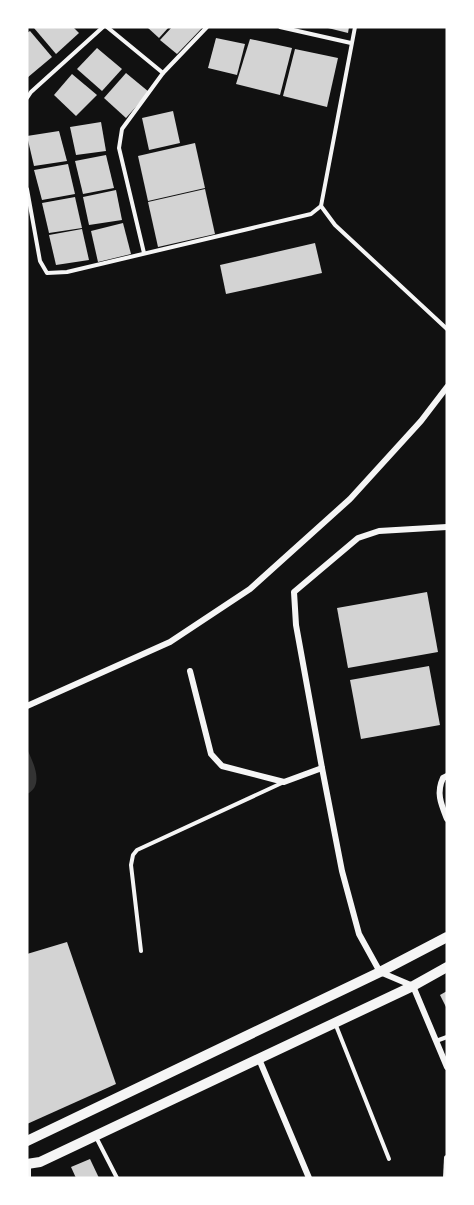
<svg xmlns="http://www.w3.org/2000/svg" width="474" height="1205" font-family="Mulish,sans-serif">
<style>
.water{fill:#333}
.building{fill:#d3d3d3}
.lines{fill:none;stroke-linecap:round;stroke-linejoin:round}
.service{stroke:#f5f5f5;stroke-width:4}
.minor{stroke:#f5f5f5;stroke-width:6}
.secondary{stroke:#f5f5f5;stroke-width:10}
</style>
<rect width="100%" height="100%" fill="#111"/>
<!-- water -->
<path class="water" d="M27 749C33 762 45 785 27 794Z"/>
<!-- building -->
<g class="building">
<path d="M35 27H73L79 33 56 54 34 28Z"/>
<path d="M147 27H169L159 38Z"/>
<path d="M172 27H203L177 54 160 40Z"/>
<path d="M324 27H349L348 33Z"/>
<path d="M30 31 52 57 27 78V33Z"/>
<path d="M216 38 245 44 237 75 208 68Z"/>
<path d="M250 39 292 48 280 95 236 84Z"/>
<path d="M97 48 122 69 102 91 77 69Z"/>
<path d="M295 49 338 58 327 107 283 96Z"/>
<path d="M126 73 149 92 126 118 104 98Z"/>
<path d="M72 74 97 95 76 116 54 95Z"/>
<path d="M173 111 180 143 149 150 142 118Z"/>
<path d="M101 122 106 151 76 155 70 127Z"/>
<path d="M59 131 67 161 34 166 27 136Z"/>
<path d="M195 143 205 188 148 201 138 156Z"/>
<path d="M106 155 114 188 83 194 75 161Z"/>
<path d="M68 164 75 194 42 200 34 170Z"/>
<path d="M205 189 215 234 158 247 148 202Z"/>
<path d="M116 190 122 220 89 225 83 197Z"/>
<path d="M75 197 82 228 49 233 42 203Z"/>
<path d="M123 223 131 254 98 262 91 231Z"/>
<path d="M82 229 89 260 56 265 49 235Z"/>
<path d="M315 243 322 273 226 294 220 265Z"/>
<path d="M427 592 438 652 348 668 337 608Z"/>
<path d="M429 666 440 725 361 739 350 680Z"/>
<path d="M67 942 116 1084 27 1124V954Z"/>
<path d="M447 991V1009L440 995Z"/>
<path d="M90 1159 99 1178H76L71 1167Z"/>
</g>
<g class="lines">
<!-- service -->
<g class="service">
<path d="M107 27 163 73"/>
<path d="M280 27 351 43"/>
<path d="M27 98 31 92 103 27"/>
<path d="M27 189 40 261 47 273 67 272 311 214 321 206 355 27"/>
<path d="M321 206 335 225 447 329"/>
<path d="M144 253 119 148 122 129 163 73 207 27"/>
<path d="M141 951 131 865 133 855 137 850 284 782"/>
<path d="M335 1023 389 1159"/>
<path d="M436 1041 447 1037"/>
<path d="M96 1137 117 1178"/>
</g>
<!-- minor -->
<g class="minor">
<path d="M447 527 379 531 358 538 294 592 296 625 322 768 342 871 359 934 380 972 413 986 447 1067"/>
<path d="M190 671 211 754 222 766 284 782 322 768"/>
<path d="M27 706 170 642 250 589 350 499 421 421 447 387"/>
<path d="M447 776 443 778C436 793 441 804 447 819"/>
<path d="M259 1059 309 1178"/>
<path d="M28 1164V1178"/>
<path d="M446 1178 447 1158"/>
</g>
<!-- secondary -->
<g class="secondary">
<path d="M27 1141 380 972 447 937"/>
<path d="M27 1164 40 1162 413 986 447 967"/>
</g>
</g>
<!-- border -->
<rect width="474" height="1205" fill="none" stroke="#ffffff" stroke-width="57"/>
</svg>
